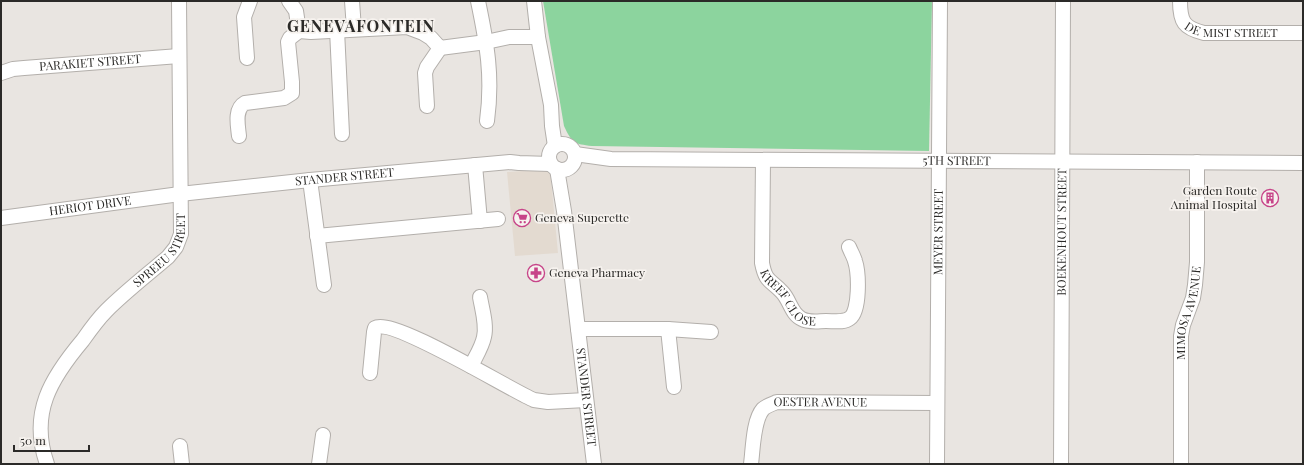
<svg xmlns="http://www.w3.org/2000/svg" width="1304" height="465" font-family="'Playfair Display',serif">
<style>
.built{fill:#e3dad0}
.green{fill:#8cd49e}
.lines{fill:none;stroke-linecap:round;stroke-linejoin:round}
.minor-casing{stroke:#b3afab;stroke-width:16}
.minor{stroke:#fff;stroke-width:14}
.labels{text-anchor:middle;stroke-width:3.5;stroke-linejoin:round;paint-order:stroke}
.street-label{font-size:12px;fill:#2b2a28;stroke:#f6f2ee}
.poi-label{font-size:12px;fill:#2b2a28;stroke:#f6f2ee;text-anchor:start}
.district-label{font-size:16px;font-weight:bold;letter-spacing:1px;fill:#2b2a28;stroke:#f6f2ee}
</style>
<rect width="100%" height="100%" fill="#e9e5e1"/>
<!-- built -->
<path class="built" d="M550 169 558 253 515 256 507 172Z"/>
<!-- green -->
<path class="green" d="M543 1H932L929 151 592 146C574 144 572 143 564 126Z"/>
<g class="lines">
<!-- minor casing -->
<g class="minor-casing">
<g id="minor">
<path d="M289 1 296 11 299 31 311 32 407 27 423 33 431 38 440 48 486 42 509 37H538"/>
<path d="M352 1 354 29"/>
<path d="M478 1C487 44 493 77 487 121"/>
<path d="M534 1 538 37 551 105 552 126 555 146"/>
<path id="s1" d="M1180 1C1180 22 1184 28 1204 33H1303"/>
<path d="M337 30 342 134"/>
<path d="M247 58 244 17 250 1"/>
<path id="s2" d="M1 73 13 69 24 68 179 56"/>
<path d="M427 106 425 73 427 67 440 48"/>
<path d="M239 136C238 126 234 109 245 103L284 98 292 93V82L288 42 290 38 299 31"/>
<circle cx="562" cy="157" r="13"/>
<path id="s3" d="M575 154 611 159 1303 163"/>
<path id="s4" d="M763 160 762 263C766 283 770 279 782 292 790 300 791 314 802 319 809 323 819 321 826 321 834 321 844 323 850 318 860 311 859 273 855 261 854 257 851 252 849 247"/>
<path d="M475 165 480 221"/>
<path id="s5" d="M557 169 564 211 594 464"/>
<path d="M310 180 324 285"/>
<path id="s6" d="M1 218 180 194 310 180 510 162 519 163 550 164"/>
<path d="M317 236 498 219"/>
<path d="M578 329H668L711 332"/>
<path d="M668 329 674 387"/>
<path d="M471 366C476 356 482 347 484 337 487 325 482 309 480 297"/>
<path d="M370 373 374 332 375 328C393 317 510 390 534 400L548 402 586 400"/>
<path d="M180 446 182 464"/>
<path id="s7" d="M47 464C29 413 51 378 83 340 90 330 97 320 106 311 125 292 147 275 168 257L176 247 181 234 179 1"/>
<path d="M319 464 323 435"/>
<path id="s8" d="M751 464C753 450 753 420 763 409 766 406 772 404 777 402L937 403"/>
<path id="s9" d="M937 464 940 1"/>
<path id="s10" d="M1061 464 1063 1"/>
<path id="s11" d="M1181 464V336L1183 325 1193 298 1195 285 1197 262V162"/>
</g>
</g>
<!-- minor -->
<use href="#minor" class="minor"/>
</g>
<!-- icons -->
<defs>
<g id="building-ring" transform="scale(0.9)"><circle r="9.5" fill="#f6f2ee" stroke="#c74489" stroke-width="1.5"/><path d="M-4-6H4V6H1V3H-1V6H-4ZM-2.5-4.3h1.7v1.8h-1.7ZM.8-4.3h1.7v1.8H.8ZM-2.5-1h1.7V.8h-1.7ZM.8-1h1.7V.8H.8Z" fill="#c74489"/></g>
<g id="supermarket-ring" transform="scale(0.9)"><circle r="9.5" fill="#f6f2ee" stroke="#c74489" stroke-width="1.5"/><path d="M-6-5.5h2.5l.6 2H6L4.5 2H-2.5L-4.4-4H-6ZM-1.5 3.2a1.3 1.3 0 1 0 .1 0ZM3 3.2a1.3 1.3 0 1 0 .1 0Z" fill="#c74489"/></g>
<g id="pharmacy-ring" transform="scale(0.9)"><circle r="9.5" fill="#f6f2ee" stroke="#c74489" stroke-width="1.5"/><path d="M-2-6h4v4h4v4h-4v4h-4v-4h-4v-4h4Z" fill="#c74489"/></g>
</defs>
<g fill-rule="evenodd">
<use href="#building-ring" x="1270" y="198"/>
<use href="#supermarket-ring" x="522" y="218"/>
<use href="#pharmacy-ring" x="536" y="273"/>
</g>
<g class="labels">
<!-- street labels -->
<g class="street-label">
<text dy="4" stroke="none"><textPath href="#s1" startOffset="72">DE MIST STREET</textPath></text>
<text dy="4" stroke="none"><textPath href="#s2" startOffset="90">PARAKIET STREET</textPath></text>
<text dy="4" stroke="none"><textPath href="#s3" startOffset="382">5TH STREET</textPath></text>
<text dy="4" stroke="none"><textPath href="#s6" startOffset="346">STANDER STREET</textPath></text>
<text dy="4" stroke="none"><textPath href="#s6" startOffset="90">HERIOT DRIVE</textPath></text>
<text dy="4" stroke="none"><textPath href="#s10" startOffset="232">BOEKENHOUT STREET</textPath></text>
<text dy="4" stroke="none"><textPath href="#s9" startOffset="232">MEYER STREET</textPath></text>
<text dy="4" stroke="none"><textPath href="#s7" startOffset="258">SPREEU STREET</textPath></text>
<text dy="4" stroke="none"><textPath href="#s4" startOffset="149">KREEF CLOSE</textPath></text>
<text dy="4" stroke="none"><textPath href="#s11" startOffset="152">MIMOSA AVENUE</textPath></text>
<text dy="4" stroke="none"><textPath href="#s5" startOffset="230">STANDER STREET</textPath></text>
<text dy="4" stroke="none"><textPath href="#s8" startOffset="116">OESTER AVENUE</textPath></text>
</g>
<!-- poi labels -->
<g class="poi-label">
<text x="1257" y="195" text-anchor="end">Garden Route<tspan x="1257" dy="14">Animal Hospital</tspan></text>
<text x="535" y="222">Geneva Superette</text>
<text x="549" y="277">Geneva Pharmacy</text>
</g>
<!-- district labels -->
<g class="district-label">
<text x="361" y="32">GENEVAFONTEIN</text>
</g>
</g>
<!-- border -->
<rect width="1304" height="465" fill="none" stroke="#2b2a28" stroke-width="4"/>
<!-- scale -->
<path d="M14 445v6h75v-6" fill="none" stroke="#2b2a28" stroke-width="2"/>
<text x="20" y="445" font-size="12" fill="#2b2a28" stroke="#f6f2ee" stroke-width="3" paint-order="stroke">50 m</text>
</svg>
